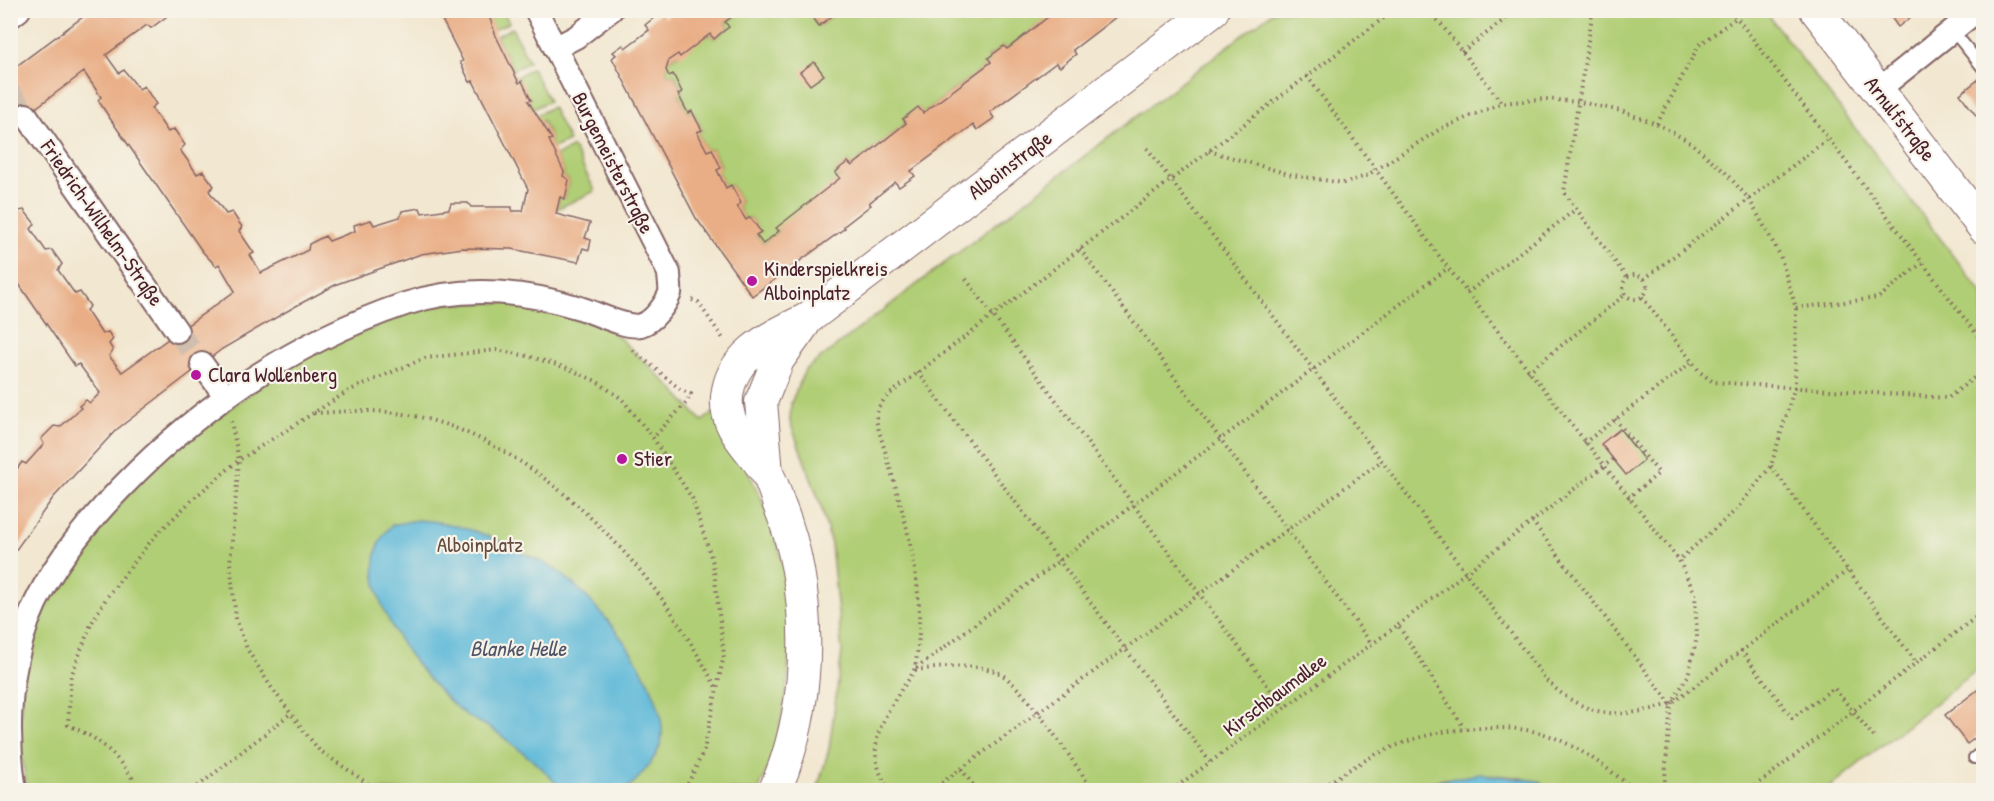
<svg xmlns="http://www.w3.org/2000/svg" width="1994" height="801" font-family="'Patrick Hand',sans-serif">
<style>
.green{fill:#b0ce75;stroke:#7d7650;stroke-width:1.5}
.water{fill:#5ab7d8;stroke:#526b82;stroke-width:1.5}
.building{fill:#e9ae86}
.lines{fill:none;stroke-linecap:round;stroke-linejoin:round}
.street-tunnel{stroke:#d0bfaf;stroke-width:22;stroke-dasharray:22 11;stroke-linecap:butt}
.lane-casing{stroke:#856565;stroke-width:14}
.street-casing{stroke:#856565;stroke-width:26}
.secondary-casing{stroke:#856565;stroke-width:34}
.path{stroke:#856565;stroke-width:4;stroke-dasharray:1.5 4.5;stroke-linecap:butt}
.lane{stroke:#fff;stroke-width:10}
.street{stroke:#fff;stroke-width:22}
.secondary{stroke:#fff;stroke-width:32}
.poi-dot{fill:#b5179e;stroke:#f7f3e8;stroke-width:2}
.labels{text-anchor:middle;stroke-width:4.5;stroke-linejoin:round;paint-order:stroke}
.street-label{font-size:21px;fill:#4a1f2b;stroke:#f7f3e8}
.poi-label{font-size:21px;fill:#4a1f2b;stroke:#f7f3e8;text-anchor:start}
.park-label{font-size:21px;fill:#644b3e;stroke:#f7f3e8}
.water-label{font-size:22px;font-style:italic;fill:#505468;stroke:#f7f3e8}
</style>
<rect width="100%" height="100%" fill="#f7f3e8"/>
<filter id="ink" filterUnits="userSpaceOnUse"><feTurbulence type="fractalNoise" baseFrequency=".0167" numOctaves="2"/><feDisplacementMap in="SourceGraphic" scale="12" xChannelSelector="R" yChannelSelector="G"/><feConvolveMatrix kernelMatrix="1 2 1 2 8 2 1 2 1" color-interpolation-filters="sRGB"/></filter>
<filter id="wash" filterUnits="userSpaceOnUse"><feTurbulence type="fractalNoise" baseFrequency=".008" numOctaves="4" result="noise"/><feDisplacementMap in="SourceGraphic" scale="24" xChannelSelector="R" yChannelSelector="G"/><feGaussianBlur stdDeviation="1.35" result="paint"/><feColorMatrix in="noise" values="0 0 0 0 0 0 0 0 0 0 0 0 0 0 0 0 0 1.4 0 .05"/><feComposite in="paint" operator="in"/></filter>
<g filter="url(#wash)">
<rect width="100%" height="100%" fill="#f2e7d0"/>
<!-- green -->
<g class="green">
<path d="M487 11H503L509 23 493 30Z"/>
<path d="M741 11H807L819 26 840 11H1057L1007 49 1004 46 988 57 991 62 923 113 918 108 903 119 906 123 852 166 848 162 835 173 840 178 763 244 756 235 760 232 750 217 746 220 737 206 741 203 731 185 726 188 717 170 721 167 712 149 707 151 697 132 702 130 692 111 688 113 678 94 682 92 674 74 669 76 666 70 669 60 710 34 714 39 729 27 725 22Z"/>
<path d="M1274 11H1765L1983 294V665L1826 790H1548C1518 764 1434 778 1398 790H817L829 749 842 652 831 544 820 503 790 422 791 403 805 370Z"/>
<path d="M512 28 529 62 513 70 496 36Z"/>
<path d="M532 68 549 101 533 109 528 101 531 99 516 77Z"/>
<path d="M552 107 569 141 553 148 549 140 551 139 543 121 539 122 536 115Z"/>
<path d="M573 147 595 191 557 209 560 197 565 198 569 180 563 176 564 172 556 156Z"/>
<path d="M528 302 611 330 672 388 702 421 716 411C734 446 755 481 769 517 801 603 795 707 759 790H27L19 737 24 660 43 605 70 560 162 457 301 357 432 304Z"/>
</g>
<!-- water -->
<g class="water">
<path d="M417 520C459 522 492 536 529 556 537 560 546 563 553 568 594 595 676 693 660 745 658 753 653 759 649 765 642 774 633 786 622 790 610 795 578 791 563 790 554 783 547 772 537 764 522 752 506 738 490 728 482 723 473 720 466 715 422 681 338 578 392 525Z"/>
<path d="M1480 774 1538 781 1548 790H1398L1414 785Z"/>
</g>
<g id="blocks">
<!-- building -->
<g class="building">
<path d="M96 10H164L166 17 151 28 147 25 106 55 119 73 124 70 139 89 144 86 156 104 151 108 159 119 168 132 174 129 185 145 180 150 188 161 197 174 203 171 214 186 209 191 226 214 232 212 242 227 239 231 254 253 250 255 261 273 308 250 309 244 325 236 329 241 355 231 354 225 371 220 374 225 400 217 402 211 420 208 422 213 449 209 451 203H468L471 207H512V211H523L528 189 473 81 470 82 460 62 463 61 437 10H487L496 36 519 83 522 81 531 100 528 101 552 139 549 140 564 172 563 176 569 180 565 199 560 197 556 214 590 223 585 238 591 240 589 250 583 248 578 262 512 249 463 248 421 254 337 284 296 306 222 349 116 430 53 498 10 558V485L13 482 11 477 22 462 26 464 44 444 41 439 54 426 60 427 81 408 79 406 86 400 90 403 100 393 79 364 75 366 10 271V199L19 211 24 210 35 224 31 229 46 251 52 250 62 264 58 270 75 294 80 292 90 306 86 310 102 334 108 332 113 339 109 344 113 350 109 356 122 372 235 291 219 264 216 266 202 251 109 117 98 100 101 97 84 72 10 127V71L91 11 92 13Z"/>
<path d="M675 10H741L725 22 729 27 721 33 714 39 710 34 680 57 678 54 669 60 666 70 669 76 673 74 682 92 678 94 688 113 692 111 697 121 702 130 697 132 707 151 712 149 721 168 717 170 726 188 731 185 741 203 737 206 746 220 750 217 761 232 756 235 763 244 779 231 776 228 840 178 835 173 841 167 848 162 852 166 906 123 903 119 918 107 923 113 991 62 988 58 1004 46 1007 49 1057 10H1125L1073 50 1076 54 1060 67 1056 63 990 112 994 118 977 130 973 125 911 171 915 176 899 187 895 182 869 203 871 205 844 226 845 228 752 296 696 218 612 58 616 55 613 52 623 45 625 48 649 30 645 25 661 12 665 18Z"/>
<path d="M807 10H840L819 26Z"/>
<path d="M1886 10H1920L1898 27Z"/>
<path d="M814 62 824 75 810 85 800 72Z"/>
<path d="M1983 76V125L1960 94Z"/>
<path d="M1620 429 1644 460 1626 475 1601 444Z"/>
<path d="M1980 688 1983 693V732L1967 744 1945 715Z"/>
</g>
</g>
</g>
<g filter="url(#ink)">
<use href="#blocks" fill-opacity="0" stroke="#856565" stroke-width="1.5"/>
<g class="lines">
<!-- street-tunnel -->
<g class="street-tunnel">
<path d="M10 93 26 115"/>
<path d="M177 331 202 364"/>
</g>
<!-- lane casing -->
<g class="lane-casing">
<g id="lane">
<path d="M1954 32 1983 68"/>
<path d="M1974 758 1984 750"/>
</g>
</g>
<!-- street casing -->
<g class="street-casing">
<g id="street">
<path d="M10 17 19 10"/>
<path d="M555 48 576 37 611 10"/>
<path d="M1878 90 1978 10"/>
<path d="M26 115 177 331"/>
<path d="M202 364 226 397"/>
<path d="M15 790C7 741 8 687 22 639 36 588 70 544 105 505 187 415 289 343 405 304 463 285 522 290 580 308 594 312 627 329 641 325 653 322 666 304 670 293 671 288 669 279 669 273L536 10"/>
</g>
</g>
<!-- secondary casing -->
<g class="secondary-casing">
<g id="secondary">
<path d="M1816 10 1984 228"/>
<path d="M767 473 761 402 778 360 804 324"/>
<path d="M775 790C813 704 814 589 778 502 775 492 772 481 766 472 752 449 724 429 727 397 731 353 773 336 807 319L1213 10"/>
</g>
</g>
<!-- path -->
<g class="path">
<path d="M1430 10 1502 103 1545 99 1580 102 1621 111 1657 124 1690 142 1725 172 1749 199 1780 255 1796 308 1795 386 1771 466 1736 510 1679 560 1695 594 1697 637 1688 676 1671 704 1664 790"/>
<path d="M1593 10 1564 192 1627 278"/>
<path d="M1731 10 1984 344"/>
<path d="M1462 52 1517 10"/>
<path d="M1307 76 1448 268 1679 560"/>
<path d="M1657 124 1699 45 1736 18"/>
<path d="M1147 148 1547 681C1587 719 1620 719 1671 704L1847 571"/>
<path d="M1209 151 1292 175 1343 183 1366 176 1440 129 1502 103"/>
<path d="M1080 249 1371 643"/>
<circle cx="1635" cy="287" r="12"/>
<path d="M966 279 1284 708"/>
<path d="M1644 279 1828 139"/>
<path d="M1467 293 1575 210"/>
<path d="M1642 297 1700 372 1713 382 1948 398 1984 370"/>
<path d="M692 300 698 302 724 340"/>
<path d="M1796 308 1878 298 1922 263"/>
<path d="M633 350 681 390 691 394 686 403 653 438"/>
<path d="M918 372 1210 762"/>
<path d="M1528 372 1626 294"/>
<path d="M314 413C342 412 368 409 396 413 503 426 604 518 665 603 684 630 701 660 717 689"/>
<path d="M1615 419 1659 473 1628 498"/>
<path d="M231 421 239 460 230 563 236 619 247 649 271 687 307 735 319 750 377 790"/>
<path d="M1584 443 1692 362"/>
<path d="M1771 466 1915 661"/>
<path d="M1532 521 1671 704"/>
<path d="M1398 625 1613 459"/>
<path d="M1741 650 1792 718 1834 688 1874 737"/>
<path d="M961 769 977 790"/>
<path d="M130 790 132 778C112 750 100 739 68 725L71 676 91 624 107 597 154 537 194 498 239 460 350 390 425 358 496 350 528 356 567 368 596 381 622 399 653 438 692 498 713 563 724 655 704 750 685 790"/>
<path d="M193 790 290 714"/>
<path d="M889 790C864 750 878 727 901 690 906 683 913 675 915 667 931 584 898 499 876 420L878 408 886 397 1394 10"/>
<path d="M932 790 1380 462"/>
<path d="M1093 790C1075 765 1022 682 997 672 973 662 940 668 914 670L1448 268"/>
<path d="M1172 790 1398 625 1464 728"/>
<path d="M1319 790C1372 751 1425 727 1492 728 1513 728 1534 729 1555 738 1584 750 1611 771 1635 790"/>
<path d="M1750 790 1984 611"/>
</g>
<!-- lane -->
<use href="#lane" class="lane"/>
<!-- street -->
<use href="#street" class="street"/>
<!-- secondary -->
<use href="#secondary" class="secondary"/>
</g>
</g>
<!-- markers -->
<g class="poi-dot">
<circle cx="752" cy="281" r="6"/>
<circle cx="196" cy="375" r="6"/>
<circle cx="622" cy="459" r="6"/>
</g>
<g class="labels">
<!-- street labels -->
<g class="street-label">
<text transform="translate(1900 119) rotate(52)" y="7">Arnulfstraße</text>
<text transform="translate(613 163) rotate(63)" y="7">Burgemeisterstraße</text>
<text transform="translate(1010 165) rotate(-37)" y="7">Alboinstraße</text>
<text transform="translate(102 223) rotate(55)" y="7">Friedrich-Wilhelm-Straße</text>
<text transform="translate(1275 695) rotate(-37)" y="7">Kirschbaumallee</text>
</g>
<!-- poi labels -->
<g class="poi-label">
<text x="764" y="276">Kinderspielkreis<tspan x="764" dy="24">Alboinplatz</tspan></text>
<text x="208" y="382">Clara Wollenberg</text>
<text x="634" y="466">Stier</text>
</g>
<!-- park labels -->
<g class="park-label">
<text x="480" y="552">Alboinplatz</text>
</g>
<!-- water labels -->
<g class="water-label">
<text x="518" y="656">Blanke Helle</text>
</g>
</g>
<!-- margin -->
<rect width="1994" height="801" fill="none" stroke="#f7f3e8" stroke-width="36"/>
</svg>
